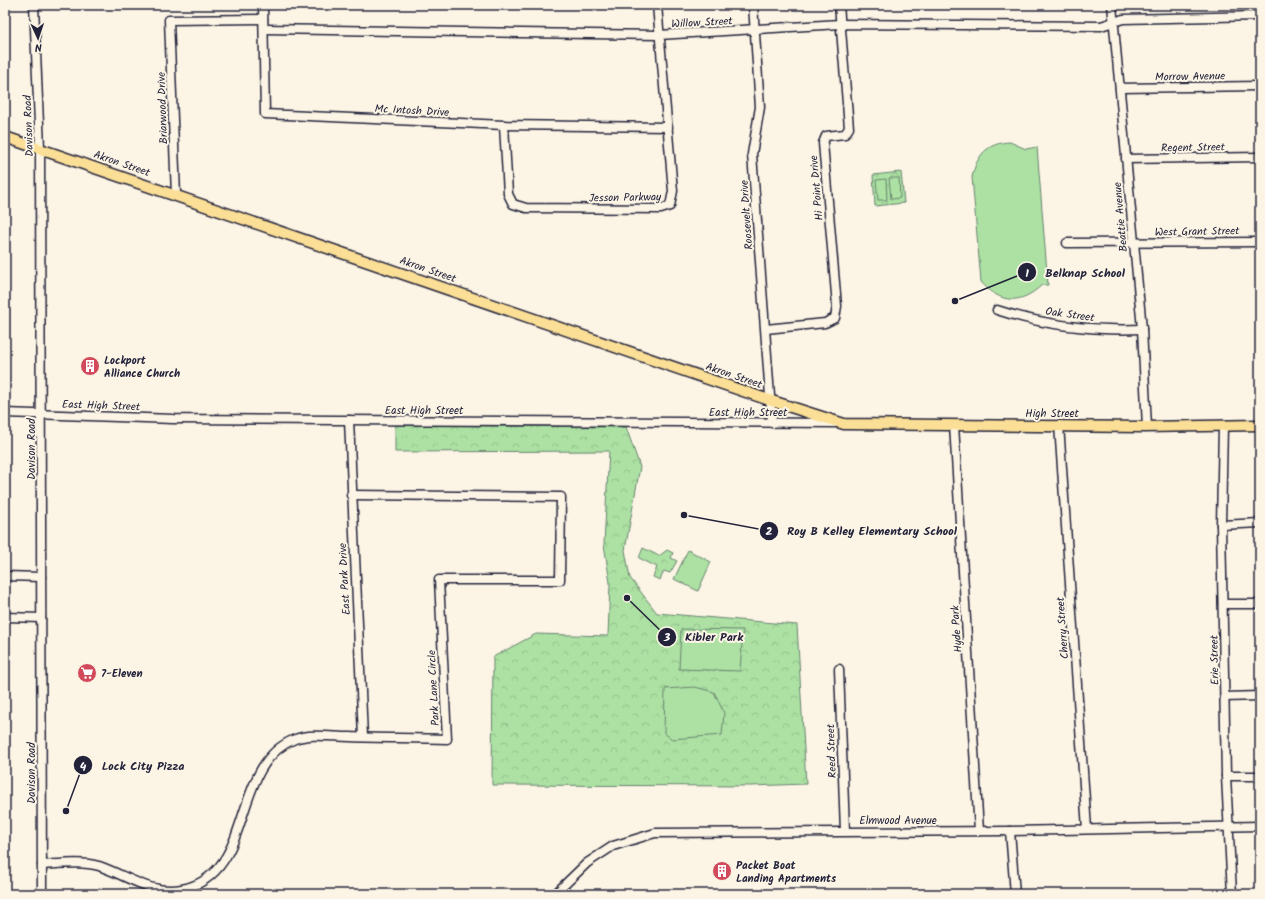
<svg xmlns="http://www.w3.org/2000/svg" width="1265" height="899" font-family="Kalam,sans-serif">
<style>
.park{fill:url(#park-crowns);stroke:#67826f}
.pitch{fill:#ace1a3;stroke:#67826f}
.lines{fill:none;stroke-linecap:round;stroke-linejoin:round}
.minor-casing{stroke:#22223b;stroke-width:11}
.major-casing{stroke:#22223b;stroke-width:13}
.minor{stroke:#fcf5e5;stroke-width:8}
.major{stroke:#fbdf96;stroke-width:10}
.labels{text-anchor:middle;stroke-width:4;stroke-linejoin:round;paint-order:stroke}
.street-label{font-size:11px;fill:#22223b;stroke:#fcf5e5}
.poi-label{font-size:11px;font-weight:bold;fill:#22223b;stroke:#fcf5e5;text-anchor:start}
.leader{fill:none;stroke:#22223b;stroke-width:1.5}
.callout-dot{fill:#22223b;stroke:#fcf5e5;stroke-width:1.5}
.mark-label{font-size:12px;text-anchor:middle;font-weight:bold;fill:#fff}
.callout-label{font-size:12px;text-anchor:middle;font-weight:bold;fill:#22223b;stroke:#fcf5e5;stroke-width:4;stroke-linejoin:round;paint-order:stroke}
</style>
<defs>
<pattern id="park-crowns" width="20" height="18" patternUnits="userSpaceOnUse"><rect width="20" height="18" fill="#ace1a3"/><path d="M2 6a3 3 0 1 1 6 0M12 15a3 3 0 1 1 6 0" fill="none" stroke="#94c18d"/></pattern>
</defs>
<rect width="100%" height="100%" fill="#fcf5e5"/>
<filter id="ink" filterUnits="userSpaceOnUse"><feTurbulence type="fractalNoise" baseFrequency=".025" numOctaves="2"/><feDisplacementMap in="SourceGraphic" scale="8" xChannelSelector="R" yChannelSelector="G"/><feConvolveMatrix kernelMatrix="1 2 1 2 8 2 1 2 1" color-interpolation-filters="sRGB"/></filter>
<g filter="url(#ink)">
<!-- park -->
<g class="park">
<path d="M901 172 904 203 875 206 873 175Z"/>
<path d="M395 425 626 427 640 467 625 550 630 578 657 613 797 625 806 784 751 786 492 785 493 657 536 634 608 636 610 583 604 544 609 451 395 452Z"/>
<path d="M643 548 659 556 667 550 673 553 671 558 677 561 670 573 664 571 660 580 653 577 657 567 639 558Z"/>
</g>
<!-- pitch -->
<g class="pitch">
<path d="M1010 142 1026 149 1037 147 1048 285H1042C1020 305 1001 304 981 282L972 177C977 155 987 143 1010 142Z"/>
<path d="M889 178H899L900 198 891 199Z"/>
<path d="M886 179 887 200H878L876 180Z"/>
<path d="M688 550 711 562 698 591 674 579Z"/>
<path d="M681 629 743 630 740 671 679 669Z"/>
<path d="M695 687 714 692 724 713 722 735 672 739 664 733 665 689Z"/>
</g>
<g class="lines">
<!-- minor casing -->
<g class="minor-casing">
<g id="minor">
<path d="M34 5 40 148 42 894"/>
<path d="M263 5 265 114 504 125 668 127"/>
<path d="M753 5 760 107 752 154 772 423"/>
<path d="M1112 5 1142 329 1147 427"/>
<path d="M264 29 659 35 840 24 1101 26 1123 19 1260 16"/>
<path d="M1120 88 1260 86"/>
<path d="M504 125 508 194 513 204 526 208 661 209 670 206 673 191 657 5"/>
<path d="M1126 159 1260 157"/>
<path d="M176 195 169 20 263 19"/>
<path d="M1067 243 1260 242"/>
<path d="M997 310C1043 325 1093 331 1142 329"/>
<path d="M766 329 825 323 835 318 837 306 823 143 826 136 845 134 849 128 839 5"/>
<path d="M5 413 173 419 837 423"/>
<path d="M349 420 363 737"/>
<path d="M954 425 979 831"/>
<path d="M1059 425 1087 829"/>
<path d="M1223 426 1221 525 1226 776 1232 894"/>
<path d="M1221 525 1260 523"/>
<path d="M5 576 41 577"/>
<path d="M1223 604H1260"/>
<path d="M5 617 41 618"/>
<path d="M839 669 845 831"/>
<path d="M1225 697 1260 696"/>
<path d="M1226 776H1260"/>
<path d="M1010 831 1015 894"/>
<path d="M42 865C60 864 82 861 99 866 128 876 151 895 182 889 257 874 229 765 295 739 311 733 333 737 350 737 382 738 414 738 447 739L439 580H560L561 497 351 495"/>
<path d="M555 894 587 863 613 846 655 833 1010 831 1260 826"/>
</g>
</g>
<!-- major casing -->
<g class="major-casing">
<path id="major" d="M5 137 772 401 844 424 1145 427 1260 425"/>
</g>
<!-- minor -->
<use href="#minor" class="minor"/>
<!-- major -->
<use href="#major" class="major"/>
</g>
</g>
<!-- icons -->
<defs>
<g id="building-disc" transform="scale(1)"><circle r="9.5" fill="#d1495b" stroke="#fcf5e5"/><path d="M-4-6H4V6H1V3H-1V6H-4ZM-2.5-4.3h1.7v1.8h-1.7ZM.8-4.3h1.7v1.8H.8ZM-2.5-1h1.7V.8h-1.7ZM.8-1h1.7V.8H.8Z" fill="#fff"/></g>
<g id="supermarket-disc" transform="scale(1)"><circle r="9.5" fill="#d1495b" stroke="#fcf5e5"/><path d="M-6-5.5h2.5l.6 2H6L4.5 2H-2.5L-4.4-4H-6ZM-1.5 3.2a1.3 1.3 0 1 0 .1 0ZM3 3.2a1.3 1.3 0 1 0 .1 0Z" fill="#fff"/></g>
</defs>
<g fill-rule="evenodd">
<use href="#building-disc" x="90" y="366"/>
<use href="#supermarket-disc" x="87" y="673"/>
<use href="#building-disc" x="722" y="871"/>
</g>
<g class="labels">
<!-- street labels -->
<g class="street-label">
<text transform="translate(702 22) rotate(-3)" y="4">Willow Street</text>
<text transform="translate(1190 76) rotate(-1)" y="4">Morrow Avenue</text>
<text transform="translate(162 108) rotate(-92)" y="4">Briarwood Drive</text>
<text transform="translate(412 110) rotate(3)" y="4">Mc Intosh Drive</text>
<text transform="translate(28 126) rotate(-92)" y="4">Davison Road</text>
<text transform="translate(1193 147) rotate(-1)" y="4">Regent Street</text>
<text transform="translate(122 163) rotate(19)" y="4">Akron Street</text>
<text transform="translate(816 188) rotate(-95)" y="4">Hi Point Drive</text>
<text transform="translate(625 197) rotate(-1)" y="4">Jesson Parkway</text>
<text transform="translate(746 215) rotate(-94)" y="4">Roosevelt Drive</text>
<text transform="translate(1120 217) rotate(-95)" y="4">Beattie Avenue</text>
<text transform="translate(1197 231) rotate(-1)" y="4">West Grant Street</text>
<text transform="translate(428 269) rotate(19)" y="4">Akron Street</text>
<text transform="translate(1070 314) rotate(8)" y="4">Oak Street</text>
<text transform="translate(734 375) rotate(19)" y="4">Akron Street</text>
<text transform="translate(101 405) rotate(2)" y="4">East High Street</text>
<text x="424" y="414">East High Street</text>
<text x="748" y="416">East High Street</text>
<text x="1052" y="417">High Street</text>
<text transform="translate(31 449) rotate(-90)" y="4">Davison Road</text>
<text transform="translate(344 579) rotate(-93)" y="4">East Park Drive</text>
<text transform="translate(1062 628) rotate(-94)" y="4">Cherry Street</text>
<text transform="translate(956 629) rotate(-94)" y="4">Hyde Park</text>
<text transform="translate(1214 660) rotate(-91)" y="4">Erie Street</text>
<text transform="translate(433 688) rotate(-93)" y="4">Park Lane Circle</text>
<text transform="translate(831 751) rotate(-92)" y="4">Reed Street</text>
<text transform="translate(31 773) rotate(-90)" y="4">Davison Road</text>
<text x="898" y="824">Elmwood Avenue</text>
</g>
<!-- poi labels -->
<g class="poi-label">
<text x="104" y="364">Lockport<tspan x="104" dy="13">Alliance Church</tspan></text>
<text x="101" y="677">7-Eleven</text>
<text x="736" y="869">Packet Boat<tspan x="736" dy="13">Landing Apartments</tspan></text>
</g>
</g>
<!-- callouts -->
<path class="leader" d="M955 301L1027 272M684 515L769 531M627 598L667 637M66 811L83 765"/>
<g class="callout-dot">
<circle cx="955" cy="301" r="4"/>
<circle cx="684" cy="515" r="4"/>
<circle cx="627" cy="598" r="4"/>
<circle cx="66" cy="811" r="4"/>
<circle cx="1027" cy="272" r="10"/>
<circle cx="769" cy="531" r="10"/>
<circle cx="667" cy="637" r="10"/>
<circle cx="83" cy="765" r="10"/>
</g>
<g class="mark-label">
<text x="1027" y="277">1</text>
<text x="769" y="535">2</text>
<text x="667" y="641">3</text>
<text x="83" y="770">4</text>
</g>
<g class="callout-label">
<text x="1085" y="277">Belknap School</text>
<text x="872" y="535">Roy B Kelley Elementary School</text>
<text x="714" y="641">Kibler Park</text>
<text x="143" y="770">Lock City Pizza</text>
</g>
<!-- margin -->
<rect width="1265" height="899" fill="none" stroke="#fcf5e5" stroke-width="20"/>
<rect x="10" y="10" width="1245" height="879" fill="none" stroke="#22223b" stroke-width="1.5" filter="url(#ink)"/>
<!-- north arrow -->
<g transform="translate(38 38) rotate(177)" stroke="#fcf5e5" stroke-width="3" paint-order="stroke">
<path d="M0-3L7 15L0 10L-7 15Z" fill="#22223b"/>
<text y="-6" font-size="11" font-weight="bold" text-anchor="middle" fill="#22223b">N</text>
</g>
</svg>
